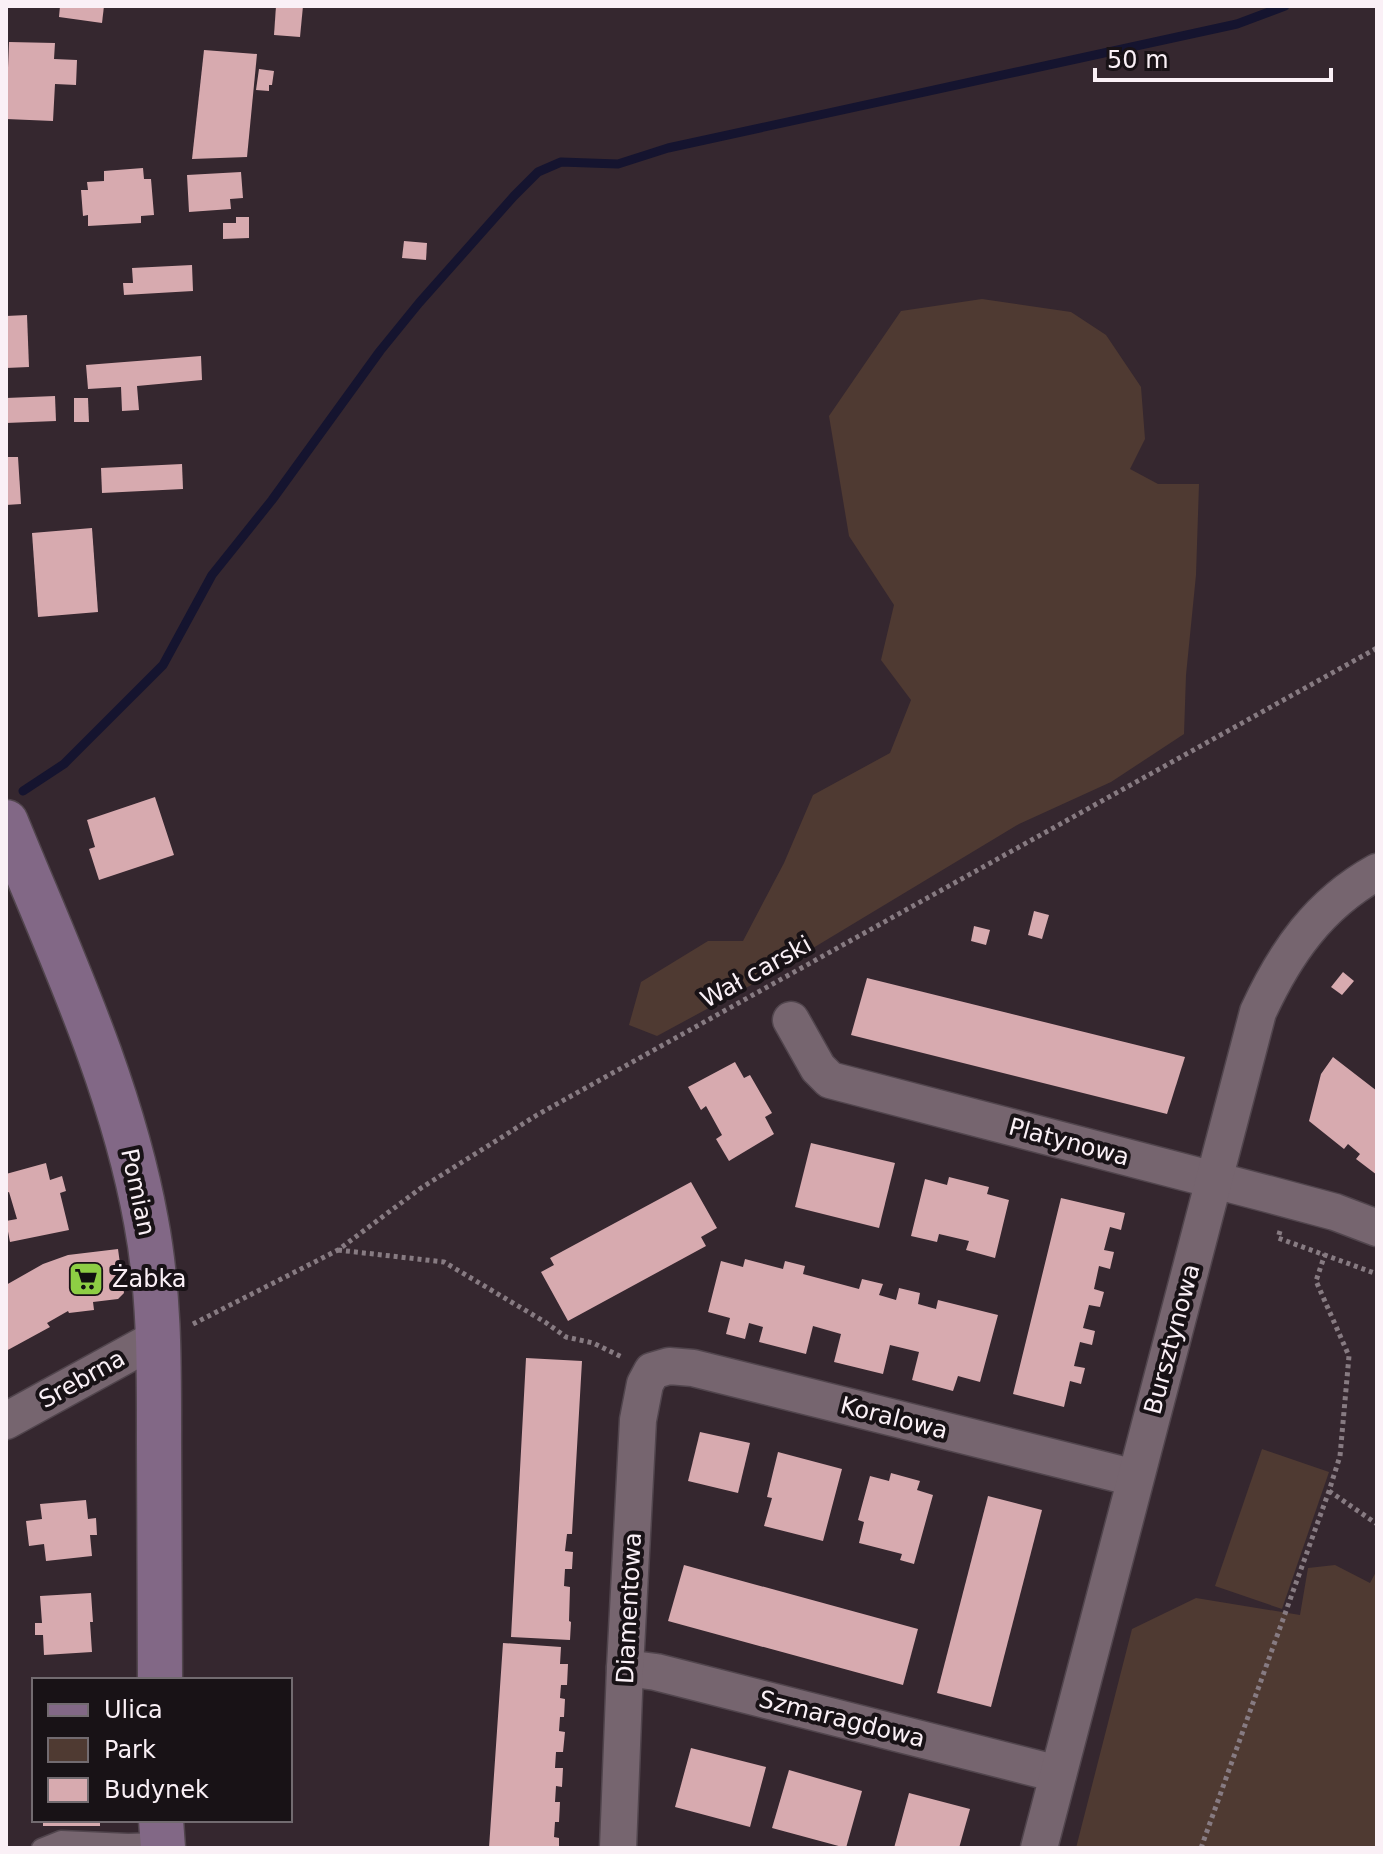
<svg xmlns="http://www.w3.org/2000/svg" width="1383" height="1854" font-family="'DejaVu Sans',sans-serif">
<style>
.green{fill:#4f3a32}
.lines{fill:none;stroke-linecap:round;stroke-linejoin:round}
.stream{stroke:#15142f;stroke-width:9}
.building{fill:#d7aaaf}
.lane-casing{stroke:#51454d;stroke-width:21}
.street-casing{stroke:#51454d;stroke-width:39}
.secondary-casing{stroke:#51454d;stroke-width:47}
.path{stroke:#877b82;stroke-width:5;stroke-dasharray:4 4;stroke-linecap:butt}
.lane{stroke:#76656f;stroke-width:18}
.street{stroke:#76656f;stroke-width:36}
.secondary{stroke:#826886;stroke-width:44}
.labels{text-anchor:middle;stroke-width:8;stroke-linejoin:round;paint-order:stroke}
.street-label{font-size:24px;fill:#faf0f6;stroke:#181216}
.poi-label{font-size:24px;fill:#faf0f6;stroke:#181216;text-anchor:start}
</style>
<rect width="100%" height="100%" fill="#35272f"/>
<!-- green -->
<g class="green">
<path d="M982 299 1071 312 1106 335 1141 387 1145 439 1130 469 1158 484H1199L1196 575 1186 675 1184 734 1111 782 1019 824 755 983 657 1036 629 1025 641 982 708 941H743L784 863 813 795 890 753 911 700 881 660 894 605 849 536 829 416 901 311Z"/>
<path d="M1262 1449 1329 1472 1282 1609 1215 1586Z"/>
<path d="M1335 1565 1370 1583 1377 1570V1848H1076L1132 1629 1196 1598 1300 1615 1308 1568Z"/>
</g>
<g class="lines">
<!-- stream -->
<path class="stream" d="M23 791 64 764 163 665 212 575 272 500 380 351 419 303 514 196 538 172 561 162 618 164 668 148 1237 24 1285 6"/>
</g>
<!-- building -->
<g class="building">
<path d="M60 6H104L102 23 59 17Z"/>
<path d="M276 6H303L300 37 274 35Z"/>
<path d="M9 42 55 43 54 59 77 60 76 85 55 84 53 121 6 119Z"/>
<path d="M204 50 257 54 247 157 192 159Z"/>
<path d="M259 69 274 71 272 85H269V91L256 90Z"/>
<path d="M143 168 144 179H151L154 215 141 216V223L88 226V215L83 216 81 190H88L87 182 104 181V171Z"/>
<path d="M241 172 243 198 230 199 231 209 189 212 187 175Z"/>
<path d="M236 217H249V238L223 239V223H236Z"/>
<path d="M404 241 427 243 426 260 402 258Z"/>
<path d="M192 265 193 291 124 295 123 283H133L132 268Z"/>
<path d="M27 315 29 367 6 368V316Z"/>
<path d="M201 356 202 380 137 386 139 410 122 411 121 387 88 389 86 365Z"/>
<path d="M55 396 56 421 6 423V398Z"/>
<path d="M74 398H88L89 422H74Z"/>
<path d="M6 457H18L21 504 6 505Z"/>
<path d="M182 464 183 489 102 493 101 468Z"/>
<path d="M92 528 98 612 38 617 32 533Z"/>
<path d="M155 797 174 855 99 880 89 849 95 847 87 820Z"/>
<path d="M1034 911 1049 915 1042 939 1028 935Z"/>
<path d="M974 926 990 930 986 945 971 941Z"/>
<path d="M1343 972 1354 981 1342 995 1331 987Z"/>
<path d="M867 978 1185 1057 1167 1114 851 1035Z"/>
<path d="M1333 1057 1377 1091V1175L1356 1159 1360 1154 1348 1144 1344 1149 1309 1121 1321 1074Z"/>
<path d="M735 1062 744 1078 750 1075 772 1113 765 1117 774 1134 729 1161 716 1139 722 1135 706 1106 701 1110 688 1087Z"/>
<path d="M811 1143 895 1163 879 1228 795 1207Z"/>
<path d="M46 1163 50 1180 62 1176 66 1191 60 1193 69 1230 10 1242 6 1221 17 1219 9 1192 6 1193V1174Z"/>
<path d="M949 1177 989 1187 987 1194 1009 1200 995 1258 966 1250 969 1241 939 1234 937 1242 911 1236 925 1179 947 1185Z"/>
<path d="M691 1182 717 1228 701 1237 706 1246 568 1321 541 1272 554 1265 550 1258Z"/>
<path d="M1061 1198 1125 1213 1121 1230 1110 1227 1104 1250 1114 1252 1110 1269 1099 1266 1094 1289 1104 1292 1100 1307 1089 1305 1083 1328 1095 1331 1092 1345 1080 1342 1074 1366 1085 1368 1081 1384 1070 1381 1064 1407 1013 1394Z"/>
<path d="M118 1249 124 1293 118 1299 93 1302 94 1310 69 1313 68 1311 47 1323 50 1327 6 1351V1285L43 1264 68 1255Z"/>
<path d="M745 1259 783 1269 785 1261 805 1266 803 1274 859 1289 862 1279 883 1284 879 1295 896 1300 899 1288 920 1293 918 1304 936 1309 938 1300 998 1315 980 1382 958 1376 953 1391 912 1380 919 1352 890 1345 883 1374 834 1362 841 1334 813 1326 806 1354 759 1342 763 1327 749 1323 745 1339 726 1334 730 1318 708 1312 721 1261 743 1267Z"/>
<path d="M526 1358 582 1361 572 1534H567L565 1551 573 1552 572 1569H565L564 1586 570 1587 569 1621 571 1622 570 1640 511 1637Z"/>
<path d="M700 1432 750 1443 738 1493 688 1481Z"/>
<path d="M778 1452 842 1469 823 1541 764 1526 772 1498 767 1497Z"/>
<path d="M891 1473 920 1481 917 1490 933 1495 914 1564 900 1560 902 1554 859 1543 864 1522 858 1520 870 1476 889 1481Z"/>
<path d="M988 1496 1042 1510 991 1707 937 1693Z"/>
<path d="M86 1500 88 1519 96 1518 97 1535H90L92 1556 46 1561 44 1544 29 1546 26 1521 42 1519 40 1504Z"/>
<path d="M684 1565 918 1629 903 1685 668 1621Z"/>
<path d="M91 1593 93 1622H90L92 1652 44 1655 43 1635H35V1623H42L40 1596Z"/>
<path d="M503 1643 561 1647 560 1664H568L567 1685H561L560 1698 565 1699 564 1717H560L559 1731 565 1732 563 1752H556L555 1768H563L562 1787 556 1786 555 1802H560L559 1822H555L554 1837 559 1838V1848H489Z"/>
<path d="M691 1748 766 1767 750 1827 675 1807Z"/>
<path d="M789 1770 862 1791 846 1848 772 1828Z"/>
<path d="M909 1793 970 1809 959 1848H894Z"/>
<rect x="43" y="1820" width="57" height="6"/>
</g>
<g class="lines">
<!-- lane casing -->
<g class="lane-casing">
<path id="lane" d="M41 1848 61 1840 128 1843 161 1842"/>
</g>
<!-- street casing -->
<g class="street-casing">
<g id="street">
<path d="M791 1020 818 1068 830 1080 1268 1194 1335 1212 1377 1228"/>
<path d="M6 1421 159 1337"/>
<path d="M625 1668 656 1672 1058 1774"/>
<path d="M618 1848 625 1668 638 1420 645 1384 652 1371 669 1366 693 1368 1135 1478"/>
<path d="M1039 1848 1258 1012C1285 953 1319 904 1377 872"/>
</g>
</g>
<!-- secondary casing -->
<g class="secondary-casing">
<g id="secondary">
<path d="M6 822C59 952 121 1083 146 1221 160 1295 159 1369 159 1444 159 1523 160 1601 160 1680"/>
<path d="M161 1820 163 1848"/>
</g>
</g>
<!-- path -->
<g class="path">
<path d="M1280 1231 1278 1238 1377 1274"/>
<path d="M338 1250 444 1262 545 1322 566 1337 593 1343 622 1357"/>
<path d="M193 1324 338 1250 421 1188 537 1115 1377 648"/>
<path d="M1329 1491 1377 1524"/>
<path d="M1201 1848 1329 1491 1340 1456 1349 1356 1316 1281 1325 1254"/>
</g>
<!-- lane -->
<use href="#lane" class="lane"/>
<!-- street -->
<use href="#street" class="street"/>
<!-- secondary -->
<use href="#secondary" class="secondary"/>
</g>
<!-- icons -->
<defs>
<g id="supermarket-square" transform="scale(1.8)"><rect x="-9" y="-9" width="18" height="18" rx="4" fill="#8dce44" stroke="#181216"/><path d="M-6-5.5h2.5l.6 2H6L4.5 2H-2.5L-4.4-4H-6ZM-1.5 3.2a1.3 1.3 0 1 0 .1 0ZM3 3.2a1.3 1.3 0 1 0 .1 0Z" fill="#111"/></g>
</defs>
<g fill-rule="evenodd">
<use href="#supermarket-square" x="86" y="1279"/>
</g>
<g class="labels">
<!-- street labels -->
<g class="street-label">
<text transform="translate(756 972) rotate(-29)" y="8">Wał carski</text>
<text transform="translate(1069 1142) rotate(15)" y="8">Platynowa</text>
<text transform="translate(138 1192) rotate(78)" y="8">Pomian</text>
<text transform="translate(1172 1339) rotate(-75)" y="8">Bursztynowa</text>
<text transform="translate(82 1379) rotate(-29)" y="8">Srebrna</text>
<text transform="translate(894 1418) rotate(14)" y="8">Koralowa</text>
<text transform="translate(629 1608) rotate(-87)" y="8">Diamentowa</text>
<text transform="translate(842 1719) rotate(14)" y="8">Szmaragdowa</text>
</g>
<!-- poi labels -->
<g class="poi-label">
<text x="112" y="1287">Żabka</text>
</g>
</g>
<!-- border -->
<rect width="1383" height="1854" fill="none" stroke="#faf0f6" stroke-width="16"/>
<!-- legend -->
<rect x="32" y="1678" width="260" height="144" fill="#181216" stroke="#726b70" stroke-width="2"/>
<rect x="48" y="1704" width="40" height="12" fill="#826886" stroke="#726b70" stroke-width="2"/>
<text x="104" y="1718" font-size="24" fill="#faf0f6">Ulica</text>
<rect x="48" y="1738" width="40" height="24" fill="#4f3a32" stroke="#726b70" stroke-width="2"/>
<text x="104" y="1758" font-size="24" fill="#faf0f6">Park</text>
<rect x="48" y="1778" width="40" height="24" fill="#d7aaaf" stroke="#726b70" stroke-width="2"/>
<text x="104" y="1798" font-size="24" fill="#faf0f6">Budynek</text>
<!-- scale -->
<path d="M1095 68v12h236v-12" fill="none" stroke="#faf0f6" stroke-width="4"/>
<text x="1107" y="68" font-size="24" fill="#faf0f6" stroke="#181216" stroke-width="6" paint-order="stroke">50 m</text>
</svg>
